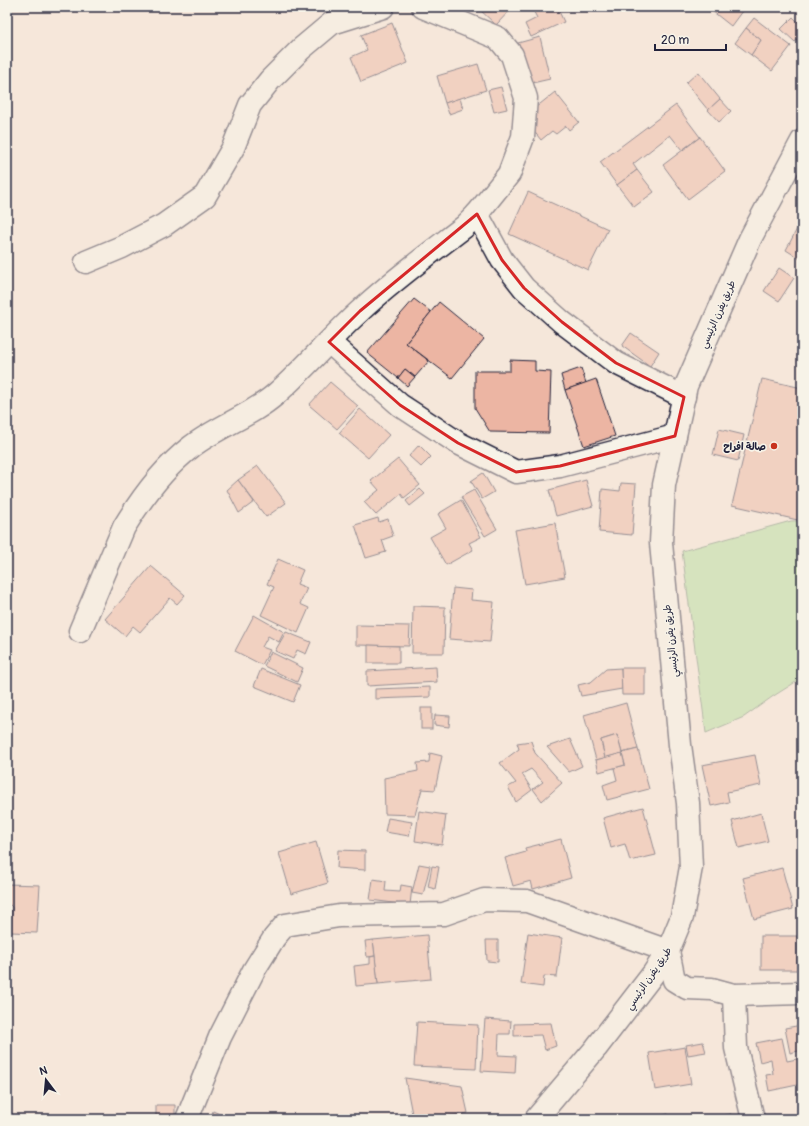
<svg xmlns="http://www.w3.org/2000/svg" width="809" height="1126" font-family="Pangolin,'Playpen Sans Arabic',sans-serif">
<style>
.green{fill:#b0de9c;stroke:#69806c}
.building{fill:#ecb5a3;stroke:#22223b}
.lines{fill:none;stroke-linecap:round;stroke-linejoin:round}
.street-casing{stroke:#22223b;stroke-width:25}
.secondary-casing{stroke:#22223b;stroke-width:25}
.street{stroke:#f7f3e8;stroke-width:22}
.secondary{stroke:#f7f3e8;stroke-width:22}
.marked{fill:none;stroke:#d62828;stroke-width:3;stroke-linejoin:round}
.poi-dot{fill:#c8321e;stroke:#f7f3e8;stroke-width:1.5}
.labels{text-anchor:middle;stroke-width:3;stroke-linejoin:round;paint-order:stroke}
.street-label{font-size:10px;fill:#22223b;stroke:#f7f3e8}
.poi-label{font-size:10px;font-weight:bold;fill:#22223b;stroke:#f7f3e8;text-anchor:end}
</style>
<rect width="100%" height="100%" fill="#f5e7da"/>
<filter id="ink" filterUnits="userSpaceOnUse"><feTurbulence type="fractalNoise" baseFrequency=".025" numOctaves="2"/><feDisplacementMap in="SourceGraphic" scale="8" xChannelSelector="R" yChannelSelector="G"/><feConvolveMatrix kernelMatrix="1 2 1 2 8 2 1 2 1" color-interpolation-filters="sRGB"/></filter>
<g filter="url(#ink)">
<!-- green -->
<path class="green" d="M791 521H802V678L772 697 744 717 706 733 682 551Z"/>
<!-- building -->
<g class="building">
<path d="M452 7H471L462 17Z"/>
<path d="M477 7H513L496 25Z"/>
<path d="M557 7 564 22 531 37 525 24 537 18 532 8Z"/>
<path d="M707 7H745L731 26Z"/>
<path d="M793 17 802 26V34L795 42 781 29Z"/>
<path d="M754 18 791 46 772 71 751 55 761 40 746 28Z"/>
<path d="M392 23 408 63 361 82 351 57 367 50 361 35Z"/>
<path d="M746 28 761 40 751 55 735 43Z"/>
<path d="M540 37 550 79 528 84 518 43Z"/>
<path d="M478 64 486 90 445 103 437 76Z"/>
<path d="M698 72 720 99 708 110 686 83Z"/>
<path d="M501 87 507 109 494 112 488 90Z"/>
<path d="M555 92 579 122 569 130 566 126 556 134 552 131 541 140 528 124 530 112Z"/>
<path d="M460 98 463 109 449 114 445 103Z"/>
<path d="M720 99 731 111 719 122 708 110Z"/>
<path d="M676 105 700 137 682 150 670 135 633 164 637 170 617 185 600 162Z"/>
<path d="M700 137 725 171 688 199 663 165Z"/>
<path d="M637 170 654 192 634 207 617 185Z"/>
<path d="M528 192 608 229 588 270 509 234Z"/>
<path d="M799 225 802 227V260L786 250Z"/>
<path d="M779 268 794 278 779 301 764 291Z"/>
<path d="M414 299 431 312 406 343 429 361 415 377 405 369 398 378 367 353Z"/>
<path d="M439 302 484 339 452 378 406 343Z"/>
<path d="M631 333 659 352 650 366 622 346Z"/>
<path d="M510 360 535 361V371L551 372 549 433 490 432 475 408V371H510Z"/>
<path d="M581 368 586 383 565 390 561 375Z"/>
<path d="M405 369 415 377 407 386 398 378Z"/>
<path d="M596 379 615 436 584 446 565 390Z"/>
<path d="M762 379 802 388V521L732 505Z"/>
<path d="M330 382 358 406 337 429 309 405Z"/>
<path d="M360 409 389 435 368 458 339 433Z"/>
<path d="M719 429 744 435 738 461 713 455Z"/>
<path d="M419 445 431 457 421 467 409 456Z"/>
<path d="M398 459 420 485 404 498 401 494 376 515 364 502 379 490 371 481Z"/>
<path d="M258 466 286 503 266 517 238 480Z"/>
<path d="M483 473 494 492 482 499 471 481Z"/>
<path d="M238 480 254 502 239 513 227 490Z"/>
<path d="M586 480 593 506 556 516 549 490Z"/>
<path d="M621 483 636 484 632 535 599 532 602 489 620 491Z"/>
<path d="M420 489 425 494 410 506 406 501Z"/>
<path d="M474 490 497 529 485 536 461 497Z"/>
<path d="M461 500 481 537 469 543 473 550 446 565 430 537 446 528 438 514Z"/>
<path d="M378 518 379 522 388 519 393 536 382 540 386 552 366 558 355 525Z"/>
<path d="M555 523 565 577 525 584 515 530Z"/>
<path d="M278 559 303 570 297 584 307 588 300 604 309 608 298 633 261 615 274 587 267 584Z"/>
<path d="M151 566 185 595 177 604 170 598 140 632 133 626 125 636 105 619Z"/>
<path d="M453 588 472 590 471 600 494 602 490 642 449 639Z"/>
<path d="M413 606 445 607 444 653H412Z"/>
<path d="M254 615 284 632 279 642 268 636 262 647 270 650 262 665 235 651Z"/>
<path d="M356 625 410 626 409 646 356 645Z"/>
<path d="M286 632 311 642 306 654 297 650 293 659 275 651Z"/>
<path d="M368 645 399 646V663H368Z"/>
<path d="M271 652 303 668 297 682 264 666Z"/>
<path d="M436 667 437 682 367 686V671Z"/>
<path d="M621 668 622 689 581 696 578 685 591 682 606 669Z"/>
<path d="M621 668H645V695H622Z"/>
<path d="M261 669 300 685 293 702 254 686Z"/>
<path d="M430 687V697L375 699V689Z"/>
<path d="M626 703 638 749 622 753 617 735 601 740 605 758 596 760 584 715Z"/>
<rect x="421" y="708" width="11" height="21"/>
<path d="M435 715 450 716 449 727 434 725Z"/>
<path d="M617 735 622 753 605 758 601 740Z"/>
<path d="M570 739 582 766 569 772 547 747Z"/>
<path d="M531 741 535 753 562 783 542 801 533 789 543 782 531 769 522 774 532 790 516 802 508 787 516 783 500 763 519 749 517 743Z"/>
<path d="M638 749 649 789 607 800 603 785 617 780 614 768 625 765 622 753Z"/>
<path d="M430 753 442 756 435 790 422 789 415 815 385 814 384 778 418 771 417 763 429 762Z"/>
<path d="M622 753 625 765 599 772 596 760Z"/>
<path d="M755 755 761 785 727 792 729 802 711 806 702 765Z"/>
<path d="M643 807 656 855 630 861 625 844 611 848 603 818Z"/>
<path d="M419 811 446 815 442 845 415 841Z"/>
<path d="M761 813 768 841 739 848 732 821Z"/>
<path d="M388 818 412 822 409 836 385 832Z"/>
<path d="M561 839 571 878 533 889 531 881 513 886 505 858 526 852 525 848Z"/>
<path d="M316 842 328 883 291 894 279 853Z"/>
<path d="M338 850 365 851V870L337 868Z"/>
<path d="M419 864 430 866 423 895 412 893Z"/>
<path d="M432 866 439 867 435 889 428 887Z"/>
<path d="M782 868 793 909 754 919 743 878Z"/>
<path d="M373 879 386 881 385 891 400 892 401 885 412 887 410 905 370 900Z"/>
<path d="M7 884 40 885 37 933 11 932 12 907 7 902Z"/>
<path d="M528 933 562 938 557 977 544 976 543 987 521 984Z"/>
<path d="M427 935 431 979 378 984 373 940Z"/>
<rect x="761" y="936" width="36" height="34"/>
<path d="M373 940 375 956 367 957 365 941Z"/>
<path d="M486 940H498V962L487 961Z"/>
<path d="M375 956 378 984 356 986 354 966 370 964V957Z"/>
<path d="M485 1019 511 1021 510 1034H499L498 1055 516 1056 515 1073 481 1071Z"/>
<path d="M417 1022 478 1025 476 1069 414 1066Z"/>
<path d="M551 1023 556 1046 545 1050 541 1035 514 1036V1024Z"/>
<path d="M802 1025V1050L790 1053 785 1028Z"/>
<path d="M782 1038 787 1061 802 1058V1084L769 1091 766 1075 773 1074 771 1059 760 1062 756 1043Z"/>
<path d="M703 1042 706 1052 688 1055 686 1045Z"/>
<path d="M685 1047 691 1084 655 1090 649 1053Z"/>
<path d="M405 1078 462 1086 468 1113 434 1119H413Z"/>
<path d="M156 1105H175V1115L156 1116Z"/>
<path d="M213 1111 224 1116 223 1119H210Z"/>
<path d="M668 1114 670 1119H652Z"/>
<path d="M731 1114V1119H706Z"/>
</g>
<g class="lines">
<!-- street casing -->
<g class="street-casing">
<g id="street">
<path d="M477 214 502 260 524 288 562 322 616 363 684 397"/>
<path d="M86 262 122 247 164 225 205 196 233 148 250 105 270 80 301 49 332 23 383 7"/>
<path d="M329 342 400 405 458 443 516 472 560 466 675 436"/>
<path d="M80 631 124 527C141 499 165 467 191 447 218 426 251 416 276 394 306 368 331 337 360 311 392 281 429 254 464 227L477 214 509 174 523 137 526 98 512 55 498 38 423 7"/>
<path d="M734 995 736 1048 753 1119"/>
<path d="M187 1119 220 1037 254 970 274 938 285 925 339 916 444 914 484 900 527 901 668 951 674 980 687 988 712 989 734 995 802 993"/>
</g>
</g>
<!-- secondary casing -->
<g class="secondary-casing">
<path id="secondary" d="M536 1119 596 1048 653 974 668 951 682 917 691 867 688 803 680 745 661 543 664 485 686 386 750 239 802 141"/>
</g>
<!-- street -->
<use href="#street" class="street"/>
<!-- secondary -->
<use href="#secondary" class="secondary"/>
</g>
</g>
<!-- marked area -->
<path d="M0 0H809V1126H0ZM477 214 502 260 524 288 562 322 616 363 684 397 675 436 560 466 516 472 458 443 400 405 329 342 360 311Z" fill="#f5e7da" fill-opacity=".55" fill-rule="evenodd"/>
<path class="marked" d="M477 214 502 260 524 288 562 322 616 363 684 397 675 436 560 466 516 472 458 443 400 405 329 342 360 311Z"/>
<!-- markers -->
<circle class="poi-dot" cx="774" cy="446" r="4"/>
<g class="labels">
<!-- street labels -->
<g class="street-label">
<text transform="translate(717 314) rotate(-66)" y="4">طريق يفرن الرئيسي</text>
<text transform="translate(670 641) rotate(-96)" y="4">طريق يفرن الرئيسي</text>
<text transform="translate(648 978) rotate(-56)" y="4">طريق يفرن الرئيسي</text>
</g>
<!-- poi labels -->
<g class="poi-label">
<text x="766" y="450">صالة افراح</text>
</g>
</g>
<!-- margin -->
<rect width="809" height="1126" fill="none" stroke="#f7f3e8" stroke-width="24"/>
<rect x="12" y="12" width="785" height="1102" fill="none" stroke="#22223b" stroke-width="1.5" filter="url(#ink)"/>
<!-- north arrow -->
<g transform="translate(46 1080) rotate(344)" stroke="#f7f3e8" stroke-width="3" paint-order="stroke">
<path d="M0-3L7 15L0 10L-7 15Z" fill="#22223b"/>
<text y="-6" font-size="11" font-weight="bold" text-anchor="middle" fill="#22223b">N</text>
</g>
<!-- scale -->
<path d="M655 44v6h71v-6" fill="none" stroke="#22223b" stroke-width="2"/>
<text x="661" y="44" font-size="12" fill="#22223b" stroke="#f7f3e8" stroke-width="3" paint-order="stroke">20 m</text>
</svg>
